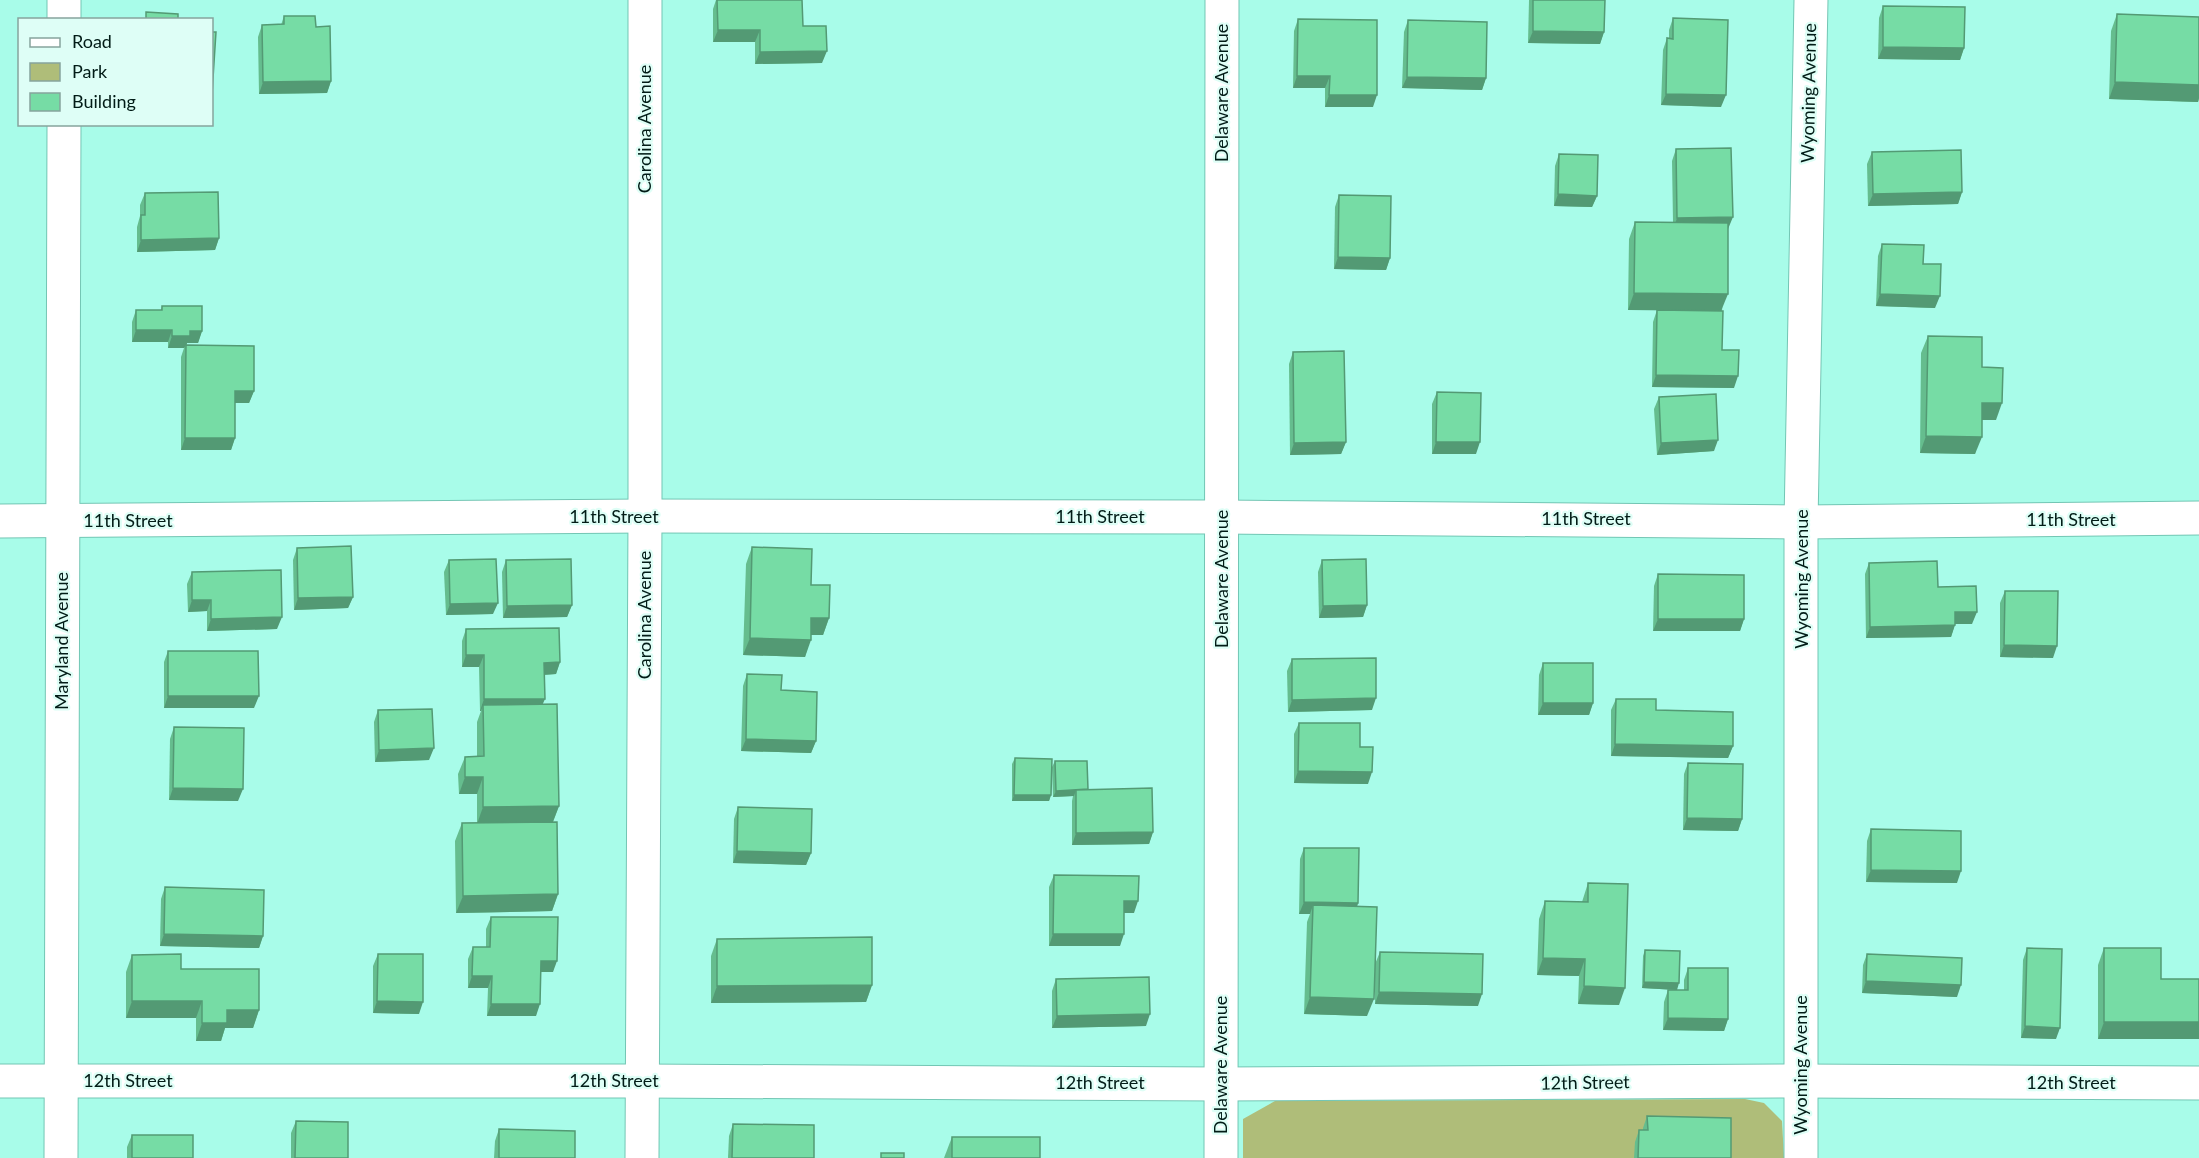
<svg xmlns="http://www.w3.org/2000/svg" width="2199" height="1158" font-family="Lato,sans-serif">
<style>
.green{fill:#afbd79}
.lines{fill:none;stroke-linecap:round;stroke-linejoin:round}
.street-casing{stroke:#73c6b4;stroke-width:35}
.street{stroke:#fff;stroke-width:33}
.wall{fill:#65bd8e}
.shaded-wall{fill:#539a74}
.building{fill:#76dca5;stroke:#539a74;stroke-width:1.5}
.labels{text-anchor:middle;stroke-width:4.5;stroke-linejoin:round;paint-order:stroke}
.street-label{font-size:18px;fill:#021c17;stroke:#defef6}
</style>
<rect width="100%" height="100%" fill="#a8fce9"/>
<!-- green -->
<path class="green" d="M1745 1099 1764 1103 1782 1121 1784 1158H1243V1119L1275 1101Z"/>
<g class="lines">
<!-- street casing -->
<g class="street-casing">
<g id="street">
<path d="M64 20V0"/>
<path d="M0 521 645 516 1222 517 1801 522 2199 518"/>
<path d="M0 1081H642L1221 1084 1801 1081 2199 1083"/>
<path d="M61 1158 64 124"/>
<path d="M642 1158 645 516V0"/>
<path d="M1221 1158 1222 0"/>
<path d="M1801 1158V522L1811 0"/>
</g>
</g>
<!-- street -->
<use href="#street" class="street"/>
</g>
<!-- wall -->
<g class="wall">
<path d="M716 0H802L803 26 822 63 755 64V42H713V9Z"/>
<path d="M1529 0H1605L1604 32 1600 44 1528 43Z"/>
<path d="M1883 6 1964 48 1960 60 1878 59 1879 18Z"/>
<path d="M2117 14 2199 17V98L2198 102 2109 99 2111 31Z"/>
<path d="M284 16 316 27 331 81 327 93 259 94 258 37 262 25H281Z"/>
<path d="M1673 18 1721 107 1661 105 1663 50 1667 38H1669V30Z"/>
<path d="M1298 19 1373 107H1325V88H1293L1294 31Z"/>
<path d="M1408 20 1486 78 1482 90 1402 88 1404 32Z"/>
<path d="M1676 149 1728 229 1722 311V350L1734 388 1652 387 1653 322 1657 310H1628L1629 239 1635 222H1673L1672 161Z"/>
<path d="M1872 152 1962 192 1958 204 1868 206 1867 164Z"/>
<path d="M1559 154 1597 196 1592 207 1554 206 1555 166Z"/>
<path d="M145 193 219 238 215 250 137 252V227L140 216V205Z"/>
<path d="M1339 195 1390 258 1386 270 1334 269 1335 207Z"/>
<path d="M1882 244 1923 264 1935 308 1876 306 1878 256Z"/>
<path d="M162 306 202 331 198 343H187L186 345 254 391 249 403H235V438L231 450H181V357L184 348H168V342H132V322L136 310H161Z"/>
<path d="M1928 336 1982 367 1996 420H1982L1975 454 1920 453 1921 353Z"/>
<path d="M1293 352 1346 442 1341 454 1290 455 1289 364Z"/>
<path d="M1437 392 1476 454H1432V404Z"/>
<path d="M1659 397 1714 451 1657 455 1654 409Z"/>
<path d="M752 547 811 585 829 618 823 635H811L805 657 743 655 746 564Z"/>
<path d="M297 548 353 597 348 608 294 610 293 560Z"/>
<path d="M449 560 493 614 446 615 444 572Z"/>
<path d="M506 560 572 605 567 617 503 618 502 572Z"/>
<path d="M1322 560 1367 605 1363 617 1319 618 1318 572Z"/>
<path d="M1869 563 1938 587 1972 624H1955L1951 637 1866 638 1865 574Z"/>
<path d="M192 572 277 629 207 631V611L188 612 187 584Z"/>
<path d="M1658 574 1744 619 1740 631H1653L1654 586Z"/>
<path d="M2005 591 2053 658 2000 657V603Z"/>
<path d="M466 629 560 662 556 674 544 675 543 704 559 806 553 822 558 894 552 911 456 913 455 841 462 823H477V794H459L458 774 465 757 477 756V722L481 711H480L479 667H462V641Z"/>
<path d="M168 651 254 708H164V662Z"/>
<path d="M1292 659 1372 710 1288 712 1287 671Z"/>
<path d="M1543 663 1593 703 1589 715H1538L1539 675Z"/>
<path d="M747 674 816 741 811 753 741 751 743 686Z"/>
<path d="M1616 699 1656 710 1733 746 1728 758 1611 756V710Z"/>
<path d="M378 710 429 760 375 762 374 722Z"/>
<path d="M1299 723 1360 747 1368 784 1294 783V734Z"/>
<path d="M174 727 238 801 169 800 170 739Z"/>
<path d="M1015 758 1051 795 1049 801H1012V764Z"/>
<path d="M1055 761 1088 789 1153 832 1149 844 1072 845V801L1073 796 1053 797 1052 767Z"/>
<path d="M1688 763 1742 819 1738 831 1683 830 1684 774Z"/>
<path d="M738 807 811 853 806 865 733 863 734 819Z"/>
<path d="M1871 829 1957 883 1866 882 1867 841Z"/>
<path d="M1304 848 1358 903 1357 907 1367 1016 1304 1014 1307 922 1310 914H1299L1300 859Z"/>
<path d="M1054 875 1134 913H1124L1120 946H1049V887Z"/>
<path d="M1588 883 1619 1005 1578 1004 1579 976 1537 975 1539 919 1545 901 1582 902Z"/>
<path d="M165 887 263 936 259 948 160 946 161 899Z"/>
<path d="M491 917 553 972H540L536 1016H487L488 988H468V959L473 947H486V929Z"/>
<path d="M717 939 872 985 866 1002 711 1003V956Z"/>
<path d="M2027 948 2056 1039 2021 1038 2023 960Z"/>
<path d="M2104 948 2161 979 2199 1039H2098V965Z"/>
<path d="M1645 950 1677 990 1642 988 1643 956Z"/>
<path d="M1380 952 1478 1006 1375 1004V964Z"/>
<path d="M378 954 419 1014 373 1013V966Z"/>
<path d="M1867 954 1957 997 1862 993 1863 965Z"/>
<path d="M132 955 181 969 259 1010 253 1028H225L221 1041H196V1018H126V972Z"/>
<path d="M1688 968 1728 1019 1724 1031 1663 1030 1664 1002 1668 990H1684V980Z"/>
<path d="M1056 979 1146 1026 1052 1028V991Z"/>
<path d="M1647 1116 1731 1158H1634L1635 1142 1639 1130H1643V1128Z"/>
<path d="M296 1121 348 1158H291V1133Z"/>
<path d="M733 1124 814 1158H728L729 1136Z"/>
<path d="M499 1129 575 1158H494L495 1141Z"/>
<path d="M132 1135 193 1158H127V1147Z"/>
<path d="M952 1137 1040 1158H944Z"/>
</g>
<!-- shaded-wall -->
<g class="shaded-wall">
<path d="M718 30H760L755 42H713Z"/>
<path d="M1533 31 1604 32 1600 44 1528 43Z"/>
<path d="M1883 47 1964 48 1960 60 1878 59Z"/>
<path d="M827 51 822 63 755 64 760 52Z"/>
<path d="M1297 76H1330L1325 88H1293Z"/>
<path d="M1407 77 1486 78 1482 90 1402 88Z"/>
<path d="M331 81 327 93 259 94 263 82Z"/>
<path d="M2115 82 2199 85V98L2198 102 2109 99Z"/>
<path d="M1666 94 1726 95 1721 107 1661 105Z"/>
<path d="M1329 95H1377L1373 107H1325Z"/>
<path d="M1962 192 1958 204 1868 206 1873 194Z"/>
<path d="M1558 194 1597 196 1592 207 1554 206Z"/>
<path d="M1733 217 1728 229 1673 230 1677 218Z"/>
<path d="M219 238 215 250 137 252 141 240Z"/>
<path d="M1338 257 1390 258 1386 270 1334 269Z"/>
<path d="M1634 293 1728 294 1721 311 1628 310Z"/>
<path d="M1880 294 1940 296 1935 308 1876 306Z"/>
<path d="M136 330H172L168 342H132Z"/>
<path d="M190 331H202L198 343H187L186 348V345L184 348H168L172 336Z"/>
<path d="M1656 375 1738 376 1734 388 1652 387Z"/>
<path d="M235 391H254L249 403H231Z"/>
<path d="M1982 403H2002L1996 420H1976Z"/>
<path d="M1926 436 1982 437 1975 454 1920 453Z"/>
<path d="M185 438H235L231 450H181Z"/>
<path d="M1718 440 1714 451 1657 455 1661 443Z"/>
<path d="M1346 442 1341 454 1290 455 1294 443Z"/>
<path d="M1436 442H1480L1476 454H1432Z"/>
<path d="M353 597 348 608 294 610 298 598Z"/>
<path d="M192 600H211L207 611 188 612Z"/>
<path d="M498 603 493 614 446 615 450 604Z"/>
<path d="M572 605 567 617 503 618 507 606Z"/>
<path d="M1367 605 1363 617 1319 618 1323 606Z"/>
<path d="M1955 612H1977L1972 624H1950Z"/>
<path d="M282 617 277 629 207 631 211 619Z"/>
<path d="M811 618H829L823 635H805Z"/>
<path d="M1658 619H1744L1740 631H1653Z"/>
<path d="M1955 625 1951 637 1866 638 1870 627Z"/>
<path d="M750 638 811 640 805 657 743 655Z"/>
<path d="M2004 645 2057 646 2053 658 2000 657Z"/>
<path d="M466 655H484L479 667H462Z"/>
<path d="M560 662 556 674 540 675 544 663Z"/>
<path d="M168 696H259L254 708H164Z"/>
<path d="M1376 698 1372 710 1288 712 1292 700Z"/>
<path d="M484 699H545L540 710 483 705 481 711H480Z"/>
<path d="M1543 703H1593L1589 715H1538Z"/>
<path d="M746 739 816 741 811 753 741 751Z"/>
<path d="M1615 744 1733 746 1728 758 1611 756Z"/>
<path d="M434 748 429 760 375 762 379 750Z"/>
<path d="M1298 771 1372 772 1368 784 1294 783Z"/>
<path d="M465 777H483L477 794H459Z"/>
<path d="M173 788 243 789 238 801 169 800Z"/>
<path d="M1076 790 1074 796 1053 797 1056 791Z"/>
<path d="M1014 795H1051L1049 801H1012Z"/>
<path d="M559 806 552 824H477L483 807Z"/>
<path d="M1687 818 1742 819 1738 831 1683 830Z"/>
<path d="M1153 832 1149 844 1072 845 1076 833Z"/>
<path d="M737 851 811 853 806 865 733 863Z"/>
<path d="M1871 870 1961 871 1957 883 1866 882Z"/>
<path d="M558 894 552 911 456 913 463 896Z"/>
<path d="M1124 901H1138L1134 913H1120Z"/>
<path d="M1304 902 1358 903 1354 915 1313 905 1310 914H1299Z"/>
<path d="M164 934 263 936 259 948 160 946Z"/>
<path d="M1053 934H1124L1120 946H1049Z"/>
<path d="M1543 958 1585 959 1579 976 1537 975Z"/>
<path d="M541 961H557L553 972H536Z"/>
<path d="M472 976H492L488 988H468Z"/>
<path d="M1866 981 1961 985 1957 997 1862 993Z"/>
<path d="M1644 982 1679 983 1677 990 1642 988Z"/>
<path d="M872 985 866 1002 711 1003 717 986Z"/>
<path d="M1584 986 1625 988 1619 1005 1578 1004Z"/>
<path d="M1379 992 1482 994 1478 1006 1375 1004Z"/>
<path d="M1310 997 1374 999 1367 1016 1304 1014Z"/>
<path d="M132 1001H202L196 1018H126Z"/>
<path d="M377 1001 423 1002 419 1014 373 1013Z"/>
<path d="M491 1004H540L536 1016H487Z"/>
<path d="M227 1010H259L253 1028H225L221 1041H196L202 1023Z"/>
<path d="M1150 1014 1146 1026 1052 1028 1057 1016Z"/>
<path d="M1668 1018 1728 1019 1724 1031 1663 1030Z"/>
<path d="M2104 1022H2199V1039H2098Z"/>
<path d="M2025 1026 2060 1028 2056 1039 2021 1038Z"/>
</g>
<!-- building -->
<g class="building">
<path d="M717 0H802L803 26H826L827 51 760 52V30H718Z"/>
<path d="M1533 0H1605L1604 32 1533 31Z"/>
<path d="M1883 6 1965 7 1964 48 1883 47Z"/>
<path d="M146 12 178 14V20H146Z"/>
<path d="M2117 14 2199 17V85L2115 82Z"/>
<path d="M284 16H315L316 27 330 26 331 81 263 82 262 25 284 24Z"/>
<path d="M1673 18 1728 20 1726 95 1666 94 1667 38 1673 39Z"/>
<path d="M1298 19 1377 20V95H1329L1330 76H1297Z"/>
<path d="M1408 20 1487 22 1486 78 1407 77Z"/>
<path d="M212 32H216L212 94Z"/>
<path d="M1731 148 1733 217 1677 218 1676 149Z"/>
<path d="M1961 150 1962 192 1873 194 1872 152Z"/>
<path d="M1559 154 1598 155 1597 196 1558 194Z"/>
<path d="M218 192 219 238 141 240V215H145V193Z"/>
<path d="M1339 195 1391 196 1390 258 1338 257Z"/>
<path d="M1635 222 1728 223V294L1634 293Z"/>
<path d="M1882 244 1924 245 1923 264H1941L1940 296 1880 294Z"/>
<path d="M162 306H202V331H190V336H172V330H136V310H162Z"/>
<path d="M1657 310 1723 311 1722 350H1739L1738 376 1656 375Z"/>
<path d="M1928 336 1982 337V367L2003 368 2002 403H1982V437L1926 436Z"/>
<path d="M186 345 254 346V391H235V438H185Z"/>
<path d="M1344 351 1346 442 1294 443 1293 352Z"/>
<path d="M1437 392 1481 393 1480 442H1436Z"/>
<path d="M1716 394 1718 440 1661 443 1659 397Z"/>
<path d="M351 546 353 597 298 598 297 548Z"/>
<path d="M752 547 812 549 811 585H830L829 618H811V640L750 638Z"/>
<path d="M496 559 498 603 450 604 449 560Z"/>
<path d="M571 559 572 605 507 606 506 560Z"/>
<path d="M1366 559 1367 605 1323 606 1322 560Z"/>
<path d="M1937 561 1938 587 1976 586 1977 612H1955V625L1870 627 1869 563Z"/>
<path d="M281 570 282 617 211 619V600H192V572Z"/>
<path d="M1658 574 1744 575V619H1658Z"/>
<path d="M2005 591H2058L2057 646 2004 645Z"/>
<path d="M559 628 560 662 544 663 545 699H484V655H466V629Z"/>
<path d="M168 651H258L259 696H168Z"/>
<path d="M1376 658V698L1292 700V659Z"/>
<rect x="1543" y="663" width="50" height="40"/>
<path d="M747 674 782 675 781 690 817 692 816 741 746 739Z"/>
<path d="M1616 699H1656V710L1733 712V746L1615 744Z"/>
<path d="M557 704 559 806 483 807V777H465V757L484 756 483 705Z"/>
<path d="M432 709 434 748 379 750 378 710Z"/>
<path d="M1299 723H1360V747H1373L1372 772 1298 771Z"/>
<path d="M174 727 244 728 243 789 173 788Z"/>
<path d="M1015 758 1052 759 1051 795H1014Z"/>
<path d="M1055 761H1087L1088 789 1056 791Z"/>
<path d="M1688 763 1743 764 1742 819 1687 818Z"/>
<path d="M1152 788 1153 832 1076 833V790Z"/>
<path d="M738 807 812 809 811 853 737 851Z"/>
<path d="M557 822 558 894 463 896 462 823Z"/>
<path d="M1871 829 1961 831V871L1871 870Z"/>
<path d="M1304 848H1359L1358 903 1304 902Z"/>
<path d="M1054 875 1139 876 1138 901H1124V934H1053Z"/>
<path d="M1588 883 1628 884 1625 988 1584 986 1585 959 1543 958 1545 901 1588 902Z"/>
<path d="M165 887 264 890 263 936 164 934Z"/>
<path d="M1313 905 1377 907 1374 999 1310 997Z"/>
<path d="M491 917H558L557 961H541L540 1004H491L492 976H472L473 947H490Z"/>
<path d="M872 937V985L717 986V939Z"/>
<path d="M2027 948 2062 949 2060 1028 2025 1026Z"/>
<path d="M2104 948H2161V979H2199V1022H2104Z"/>
<path d="M1645 950 1680 951 1679 983 1644 982Z"/>
<path d="M1380 952 1483 954 1482 994 1379 992Z"/>
<path d="M181 954V969H259V1010H227V1023H202V1001H132V955Z"/>
<path d="M378 954H423V1002L377 1001Z"/>
<path d="M1867 954 1962 958 1961 985 1866 981Z"/>
<path d="M1688 968H1728V1019L1668 1018V990H1688Z"/>
<path d="M1149 977 1150 1014 1057 1016 1056 979Z"/>
<path d="M1647 1116 1731 1118V1158H1638L1639 1130H1648Z"/>
<path d="M296 1121 348 1122V1158H295Z"/>
<path d="M733 1124 814 1125V1158H732Z"/>
<path d="M499 1129 575 1131V1158H499Z"/>
<rect x="132" y="1135" width="61" height="23"/>
<rect x="952" y="1137" width="88" height="21"/>
<rect x="881" y="1153" width="23" height="5"/>
</g>
<g class="labels">
<!-- street labels -->
<g class="street-label">
<text transform="translate(1222 93) rotate(-90)" y="6">Delaware Avenue</text>
<text transform="translate(1809 93) rotate(-89)" y="6">Wyoming Avenue</text>
<text transform="translate(645 129) rotate(-90)" y="6">Carolina Avenue</text>
<text x="614" y="523">11th Street</text>
<text x="1100" y="523">11th Street</text>
<text x="1586" y="525">11th Street</text>
<text x="2071" y="526">11th Street</text>
<text x="128" y="527">11th Street</text>
<text transform="translate(1222 579) rotate(-90)" y="6">Delaware Avenue</text>
<text transform="translate(1802 579) rotate(-90)" y="6">Wyoming Avenue</text>
<text transform="translate(645 615) rotate(-90)" y="6">Carolina Avenue</text>
<text transform="translate(62 641) rotate(-90)" y="6">Maryland Avenue</text>
<text transform="translate(1221 1065) rotate(-90)" y="6">Delaware Avenue</text>
<text transform="translate(1801 1065) rotate(-90)" y="6">Wyoming Avenue</text>
<text x="128" y="1087">12th Street</text>
<text x="614" y="1087">12th Street</text>
<text x="1100" y="1089">12th Street</text>
<text transform="translate(1585 1083) rotate(-1)" y="6">12th Street</text>
<text x="2071" y="1089">12th Street</text>
</g>
</g>
<!-- legend -->
<rect x="18" y="18" width="195" height="108" fill="#defef6" stroke="#86a49d" stroke-width="1.5"/>
<rect x="30" y="38" width="30" height="9" fill="#ffffff" stroke="#86a49d" stroke-width="1.5"/>
<text x="72" y="48" font-size="18" fill="#021c17">Road</text>
<rect x="30" y="63" width="30" height="18" fill="#afbd79" stroke="#86a49d" stroke-width="1.5"/>
<text x="72" y="78" font-size="18" fill="#021c17">Park</text>
<rect x="30" y="93" width="30" height="18" fill="#76dca5" stroke="#86a49d" stroke-width="1.5"/>
<text x="72" y="108" font-size="18" fill="#021c17">Building</text>
</svg>
